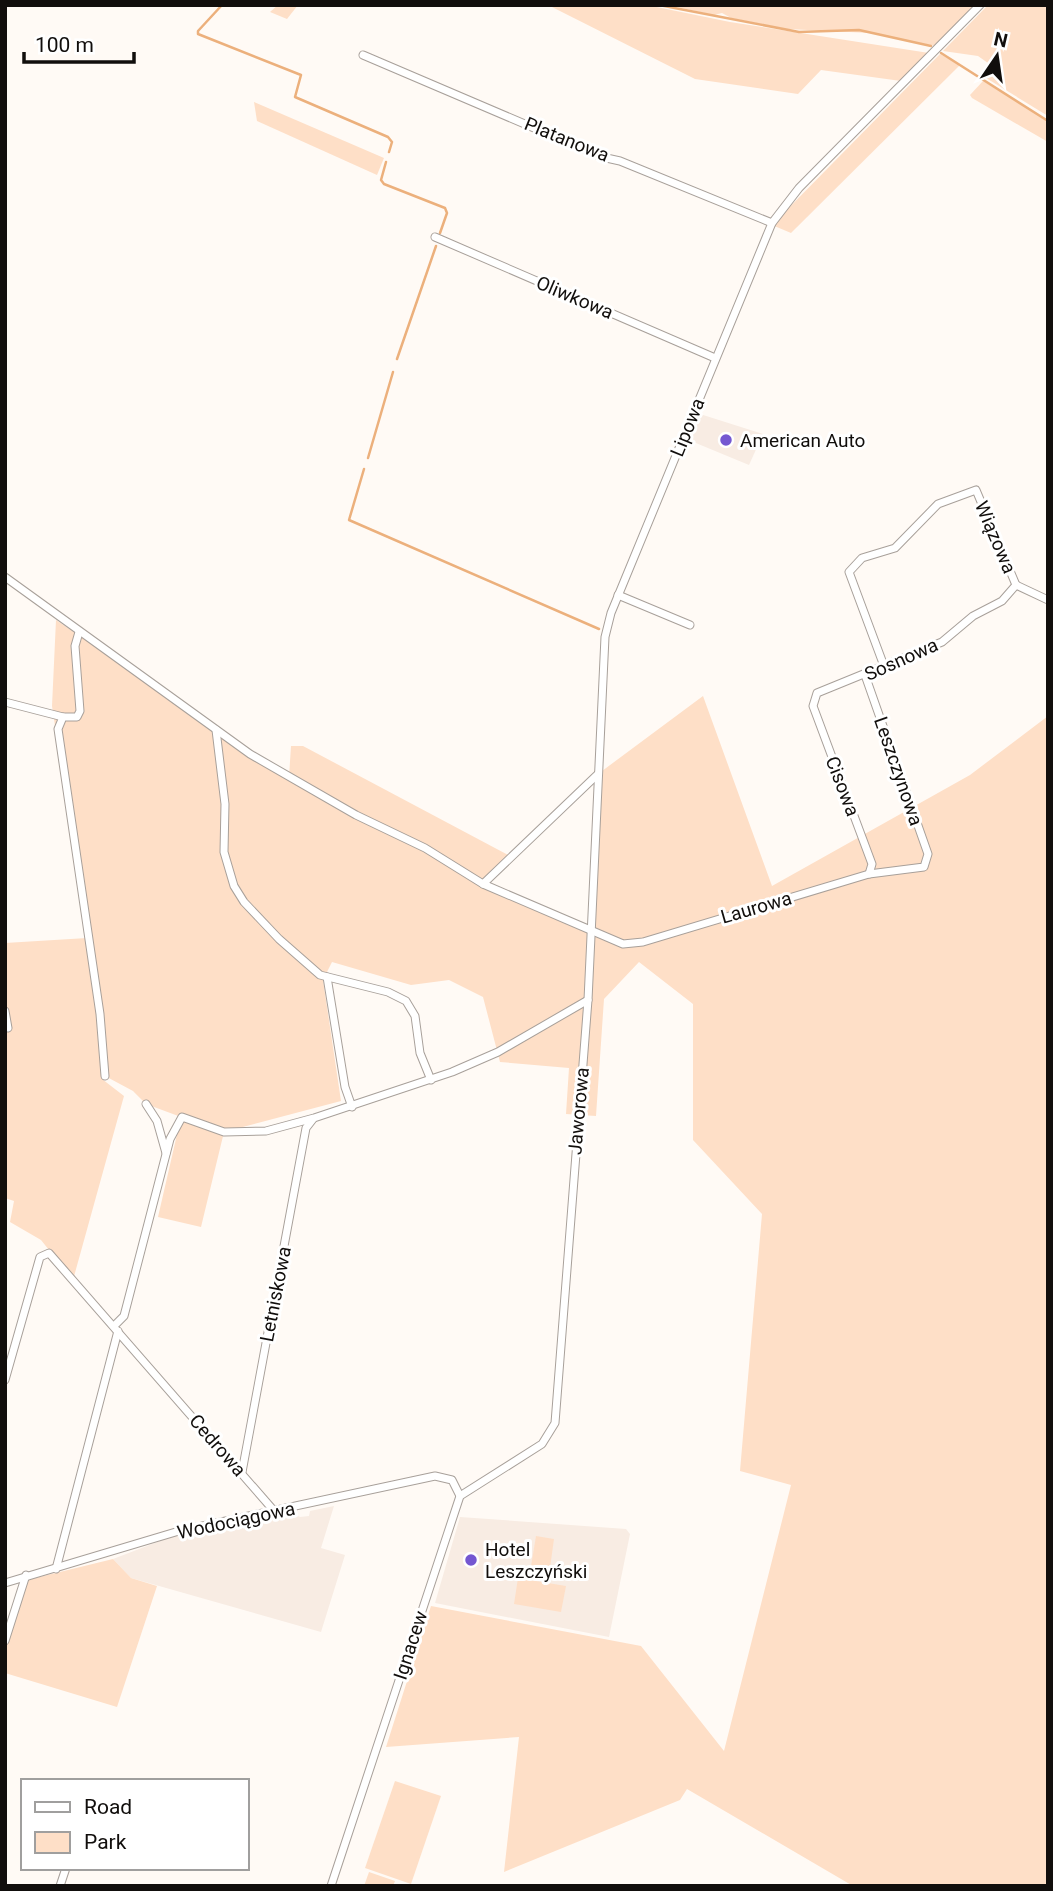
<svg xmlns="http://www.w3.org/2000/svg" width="1053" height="1891" font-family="Roboto,sans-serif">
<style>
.built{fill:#f8ece3}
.green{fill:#fedfc7}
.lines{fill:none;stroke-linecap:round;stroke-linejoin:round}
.stream{stroke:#ecb07c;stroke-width:2.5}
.street-casing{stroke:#a8a09a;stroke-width:9}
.street{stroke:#fff;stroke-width:7}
.poi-dot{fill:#7457d1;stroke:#fff;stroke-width:2.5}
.labels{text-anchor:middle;stroke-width:6;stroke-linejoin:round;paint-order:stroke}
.street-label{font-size:19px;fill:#110e0c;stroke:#fff}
.poi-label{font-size:19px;fill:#110e0c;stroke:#fff;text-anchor:start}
</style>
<rect width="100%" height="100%" fill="#fffaf5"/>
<!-- built -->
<g class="built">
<path d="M700 414 763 434 749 465 691 441Z"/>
<path d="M334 1506 321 1548 345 1555 321 1632 131 1578 113 1559 173 1536 264 1519 296 1515 300 1517 309 1516 310 1511Z"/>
<path d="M460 1517 626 1529 630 1534 609 1637 435 1603Z"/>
</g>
<!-- green -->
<g class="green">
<path d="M278 5H298L287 19 270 12Z"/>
<path d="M548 5H647L730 22 929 53 901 81 821 70 798 94 695 79Z"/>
<path d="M668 5H974L936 46 870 33 787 29 731 18 722 13 714 15Z"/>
<path d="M988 5H1048V116L986 78 995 68 978 56 943 51Z"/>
<path d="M940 54 960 65 791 233 772 225Z"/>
<path d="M983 81 1048 121V142L972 98 970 95Z"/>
<path d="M254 102 384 158 377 175 257 121Z"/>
<path d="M56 620 289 777 291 746H303L512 857 484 883 591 932 598 774 703 696 772 886 970 775 1048 716V1886H853L687 1789 680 1800 504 1872 519 1737 386 1747 431 1606 641 1646 724 1751 791 1485 740 1471 762 1214 693 1140V1004L639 962 604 999 596 1116 566 1114 569 1068 500 1062 483 997 449 980 411 985 332 962 323 980 341 1101 224 1132 201 1227 158 1217 181 1117 146 1104 133 1091 105 1076 101 1034 102 1079 124 1096 73 1280 41 1240 10 1222 14 1201 5 1198V943L87 938 52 706Z"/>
<path d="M536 1536 554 1539 549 1575 530 1572Z"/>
<path d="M113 1559 131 1578 157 1586 117 1707 5 1673V1648L27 1580Z"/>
<path d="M518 1578 566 1586 561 1612 514 1604Z"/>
<path d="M395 1781 441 1796 411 1884 365 1868Z"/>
<path d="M369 1872 395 1881 393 1886H364Z"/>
</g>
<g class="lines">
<!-- stream -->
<g class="stream">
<path d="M222 5 198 31V34L301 75 295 97 388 137 392 142 389 152"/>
<path d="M659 5 799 32 859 30 931 46"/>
<path d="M941 53 1048 121"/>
<path d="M386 162 381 180 384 184 445 208 447 213 440 233"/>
<path d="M397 359 436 246"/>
<path d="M368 458 393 372"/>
<path d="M364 469 349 520 599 629"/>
</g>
<!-- street casing -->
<g class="street-casing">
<g id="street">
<path d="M363 55 602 157 620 161 772 223"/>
<path d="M435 237 715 358"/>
<path d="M5 577 250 754 356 815 425 848 483 884 623 944 643 942 869 874 924 867 928 854 865 675"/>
<path d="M1016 585 1048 600"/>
<path d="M618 595 690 625"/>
<path d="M79 632 75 646 80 711 77 717H63L58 729 100 1014 105 1076"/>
<path d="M884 666 849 572 862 558 895 548 938 504 976 490 1016 585"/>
<path d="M5 702 63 717"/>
<path d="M216 730 225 804 224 852 234 886 244 902 279 939 320 975 388 992 406 1001 415 1016 420 1053 431 1080"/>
<path d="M869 874 872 864 813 706 817 693 942 642 973 616 1002 601 1016 585"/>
<path d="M483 884 598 774"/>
<path d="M327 977 345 1087 352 1107"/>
<path d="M5 1011 8 1028"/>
<path d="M146 1104 157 1121 166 1153"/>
<path d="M114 1326 124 1316 170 1139 182 1117 224 1132 266 1131 314 1118 452 1072 498 1052 588 1000"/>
<path d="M5 1380 40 1257 49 1253 275 1512"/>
<path d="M242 1472 306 1128 313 1119"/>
<path d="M56 1569 118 1331"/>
<path d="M5 1583 179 1531 435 1476 452 1480 460 1496"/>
<path d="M5 1641 26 1575"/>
<path d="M60 1886 66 1868"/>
<path d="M331 1886 460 1496 542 1444 555 1423 588 1000 605 637 611 613 772 223 799 188 980 5"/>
</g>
</g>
<!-- street -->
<use href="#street" class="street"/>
</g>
<!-- markers -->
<g class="poi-dot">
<circle cx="726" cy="440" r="7"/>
<circle cx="471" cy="1560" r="7"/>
</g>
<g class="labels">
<!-- street labels -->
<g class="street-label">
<text transform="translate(567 139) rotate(22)" y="7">Platanowa</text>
<text transform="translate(575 297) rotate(23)" y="7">Oliwkowa</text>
<text transform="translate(687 427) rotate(-68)" y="7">Lipowa</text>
<text transform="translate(996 537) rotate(67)" y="7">Wiązowa</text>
<text transform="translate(901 659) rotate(-24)" y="7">Sosnowa</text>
<text transform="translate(899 771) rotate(71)" y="7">Leszczynowa</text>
<text transform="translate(843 786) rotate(69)" y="7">Cisowa</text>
<text transform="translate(756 907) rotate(-16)" y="7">Laurowa</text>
<text transform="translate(578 1111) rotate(-85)" y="7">Jaworowa</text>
<text transform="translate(275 1294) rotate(-79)" y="7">Letniskowa</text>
<text transform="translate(218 1445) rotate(49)" y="7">Cedrowa</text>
<text transform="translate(236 1520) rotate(-12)" y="7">Wodociągowa</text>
<text transform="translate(410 1645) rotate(-72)" y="7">Ignacew</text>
</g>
<!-- poi labels -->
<g class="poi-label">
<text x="740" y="447">American Auto</text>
<text x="485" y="1556">Hotel<tspan x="485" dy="22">Leszczyński</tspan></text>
</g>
</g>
<!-- border -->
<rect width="1053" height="1891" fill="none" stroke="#110e0c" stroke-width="14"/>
<!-- legend -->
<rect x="21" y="1779" width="228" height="91" fill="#ffffff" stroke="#a09f9e" stroke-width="2"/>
<rect x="35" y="1802" width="35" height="10" fill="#ffffff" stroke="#a09f9e" stroke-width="2"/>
<text x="84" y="1814" font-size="21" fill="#110e0c">Road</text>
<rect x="35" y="1832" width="35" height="21" fill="#fedfc7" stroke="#a09f9e" stroke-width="2"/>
<text x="84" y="1849" font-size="21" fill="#110e0c">Park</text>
<!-- north arrow -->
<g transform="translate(997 56) rotate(13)" stroke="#ffffff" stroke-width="5" paint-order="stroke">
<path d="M0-5L12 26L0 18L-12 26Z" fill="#110e0c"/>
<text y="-10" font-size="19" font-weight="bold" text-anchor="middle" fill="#110e0c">N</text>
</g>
<!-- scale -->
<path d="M24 52v10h110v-10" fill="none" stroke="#110e0c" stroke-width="3.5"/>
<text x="35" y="52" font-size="21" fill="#110e0c" stroke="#ffffff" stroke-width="5" paint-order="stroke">100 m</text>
</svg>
